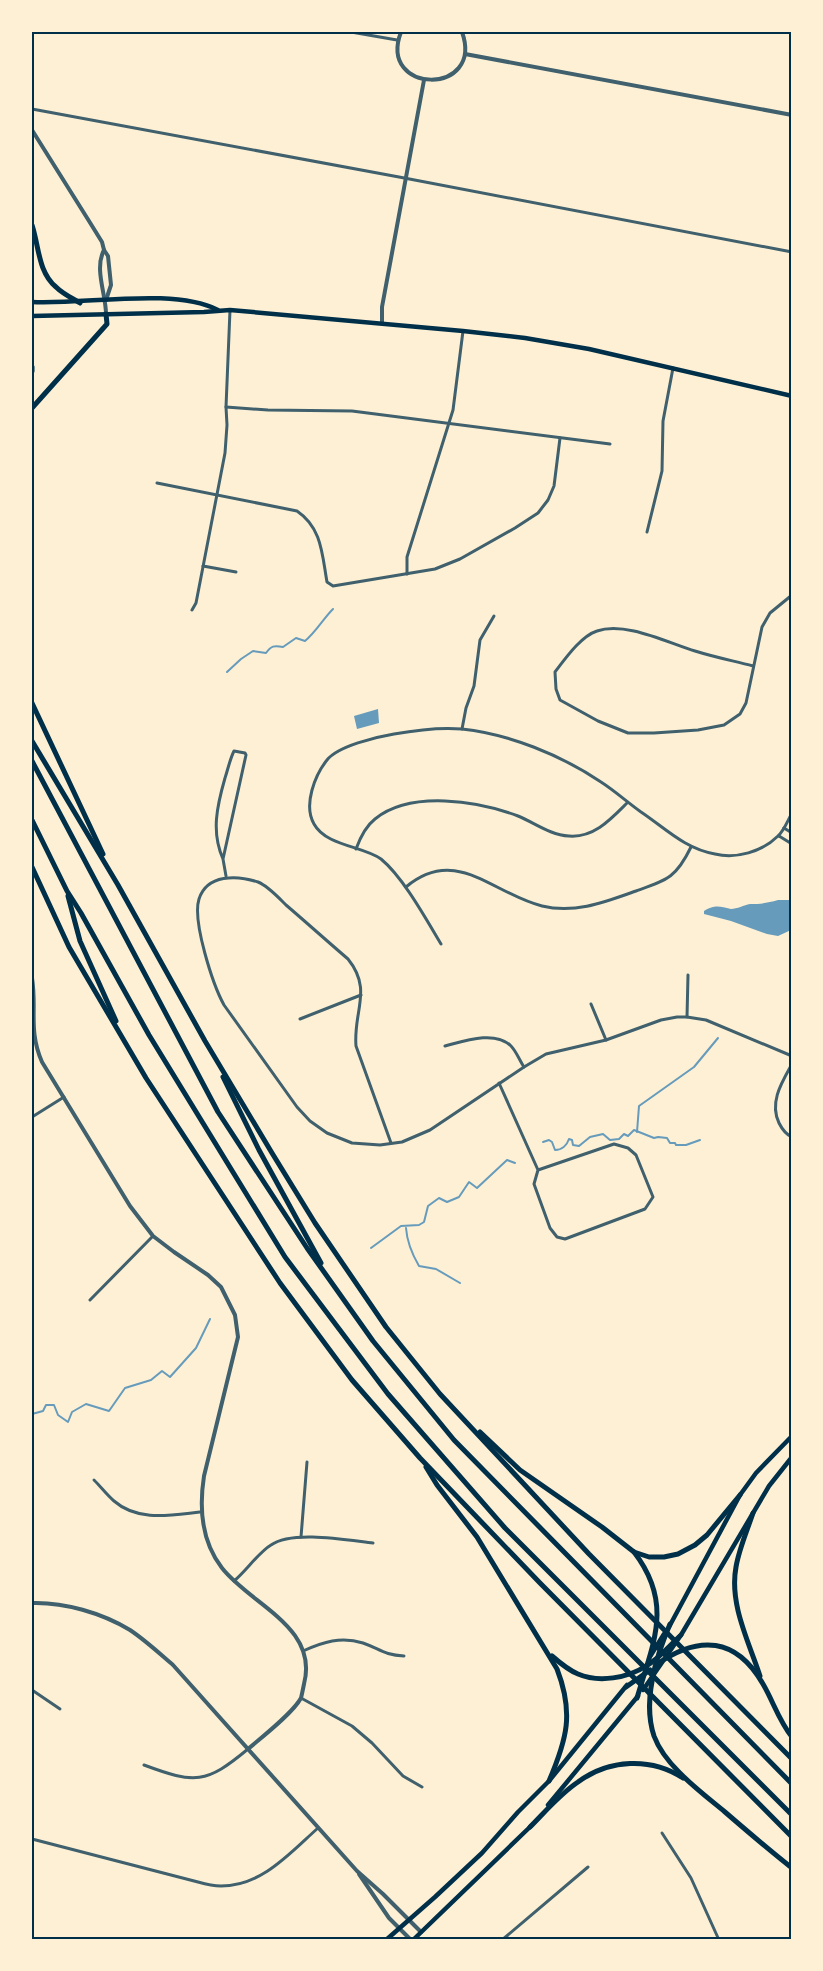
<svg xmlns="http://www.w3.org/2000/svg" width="823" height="1971" font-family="'Asap Condensed',sans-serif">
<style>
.water{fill:#669bbc}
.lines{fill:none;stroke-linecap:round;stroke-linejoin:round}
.stream{stroke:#669bbc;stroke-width:2}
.minor{stroke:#3f606c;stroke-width:3}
.tertiary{stroke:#3f606c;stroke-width:4}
.primary{stroke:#003049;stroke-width:4.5}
.motorway{stroke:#003049;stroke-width:5}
.neatline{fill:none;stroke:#003049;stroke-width:2}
</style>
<rect width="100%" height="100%" fill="#fdf0d5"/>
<!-- water -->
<g class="water">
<path d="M378 709 379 723 357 729 354 716Z"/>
<path d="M778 900H792L791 930 778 936 767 934 731 921 704 914V911C716 904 720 907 731 909 737 909 744 905 750 904 760 904 768 903 778 900Z"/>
</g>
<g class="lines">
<!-- stream -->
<g class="stream">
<path d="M227 672 241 659 253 651 266 653C271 646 274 645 283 647L296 638 305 641C316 632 323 619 333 609"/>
<path d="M637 1132 639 1106 694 1067 718 1038"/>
<path d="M543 1142 549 1140 552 1142 555 1150C562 1150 567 1145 569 1139L572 1140 573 1145 579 1146 590 1137 603 1134 610 1140 619 1139 624 1134 628 1136 634 1130 654 1138 658 1137 667 1138 670 1143H675L676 1145H686L700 1140"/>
<path d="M406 1228C407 1242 412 1254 419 1266L436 1269 460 1283"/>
<path d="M371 1248 401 1226 419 1225 424 1222 428 1206 439 1198 447 1202 459 1197 469 1182 477 1188 507 1160 515 1163"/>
<path d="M32 1414 43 1411 46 1405H54L58 1415 68 1422 72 1412 86 1404 109 1411 125 1388 151 1380 162 1371 170 1377 196 1348 210 1319"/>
</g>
<!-- minor -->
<g class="minor">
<path d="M351 32 397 40"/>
<path d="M32 109 399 177 792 252"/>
<path d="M226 407 268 410 352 411 610 444"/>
<path d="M157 483 297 511C322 528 322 554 327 582L333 586 435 569 460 559 515 528 538 513 548 500 554 486 560 438"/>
<path d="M647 532 662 471 663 421 673 368"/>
<path d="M203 566 236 572"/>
<path d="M407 574V557L453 410 463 331"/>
<path d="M192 610 196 603 225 453 227 425 226 407 230 310"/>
<path d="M753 666C734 661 714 657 695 651 668 643 625 621 597 631 581 636 565 659 555 672L556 689 560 700 598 721 628 733H654L698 730 724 725 740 714 746 703 762 627 770 613 792 595"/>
<path d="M462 729 466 708 474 686 480 640 494 616"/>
<path d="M784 828 792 833"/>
<path d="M779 836 792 844"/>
<path d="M356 849C360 838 366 826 375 819 411 790 478 801 518 816 535 823 550 835 569 836 594 838 611 819 627 803"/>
<path d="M223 859C211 832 217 806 225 778 228 769 230 759 234 751L245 753 246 755 223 859 226 876"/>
<path d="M406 887C456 845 493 894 542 906 575 914 605 902 636 891 667 880 676 878 691 847"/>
<path d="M441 944C426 919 403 877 381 859 363 846 326 846 314 824 303 805 315 775 327 760 338 746 376 737 394 734 416 730 439 727 462 729 509 734 561 755 601 782 615 791 627 802 641 812 665 828 685 849 715 854 736 859 762 852 778 836 784 831 788 820 792 813"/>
<path d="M591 1004 606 1040"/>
<path d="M687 1017 688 975"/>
<path d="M300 1019 361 995"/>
<path d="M445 1046C464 1041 495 1030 511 1046 516 1051 520 1061 524 1067"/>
<path d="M792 1064C782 1082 769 1102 779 1123 782 1129 785 1134 792 1137"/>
<path d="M499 1083 538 1170 614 1144 628 1148 636 1155 653 1197 645 1209 565 1239 557 1237 550 1228 534 1184 538 1170"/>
<path d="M32 1117 64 1097"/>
<path d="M391 1143 356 1046C353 1011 373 990 348 959 327 941 307 923 286 905 278 897 268 886 258 882 237 875 207 874 199 899 192 921 213 985 224 1005L297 1107 310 1121 327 1133 352 1143 380 1145 402 1142 430 1130 524 1067 546 1054 606 1040 661 1020 677 1017H687L706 1020 792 1056"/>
<path d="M90 1300 153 1236"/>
<path d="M94 1480C101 1487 107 1495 114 1501 138 1522 171 1515 200 1512"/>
<path d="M301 1537 307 1462"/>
<path d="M234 1581C246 1571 259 1552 271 1545 292 1530 347 1540 373 1543"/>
<path d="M303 1651C323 1642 341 1636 363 1643 380 1649 384 1655 404 1656"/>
<path d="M32 1690 60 1709"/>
<path d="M301 1698 352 1726 372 1743 403 1776 422 1787"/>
<path d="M144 1765C195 1784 206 1784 248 1749"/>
<path d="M662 1833 691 1878 719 1940"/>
<path d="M32 1839 198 1882C205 1884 214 1886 221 1886 262 1886 290 1853 318 1828"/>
<path d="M502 1940 588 1867"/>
</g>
<!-- tertiary -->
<g class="tertiary">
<path d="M401 32C377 95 485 96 462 32"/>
<path d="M465 54 792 115"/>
<path d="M32 130 89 221 102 242 104 250 108 256 111 285 106 300"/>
<path d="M104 250C94 269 106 294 106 314"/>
<path d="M382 323V307L424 80"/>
<path d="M32 978C37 1009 28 1030 42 1062L130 1206 153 1236 174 1252 208 1275 221 1287 235 1315 238 1337 204 1476C199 1508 201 1541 222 1568 251 1605 319 1627 304 1684 303 1689 302 1694 301 1698 293 1713 262 1737 248 1749"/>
<path d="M32 1603C64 1602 102 1613 130 1630 145 1640 159 1653 173 1665L357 1871 383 1894 421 1932"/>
<path d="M359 1874 389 1918 411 1940"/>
</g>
<!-- primary -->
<g class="primary">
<path d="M32 302C85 305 172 287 218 310"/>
<path d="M32 316 204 312 230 310 463 331 525 338 589 349 792 396"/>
<path d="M669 1627 740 1495 756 1473 792 1436"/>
<path d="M651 1655 664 1634"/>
<path d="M643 1690 681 1635 769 1486 792 1457"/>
<path d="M548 1805 638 1696"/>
<path d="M386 1940 435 1897 482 1853 518 1812 549 1781 627 1685"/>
<path d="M413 1940 531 1826"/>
</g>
<!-- motorway -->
<g class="motorway">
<path d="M32 225C39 246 38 272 56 287 63 294 72 298 80 303"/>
<path d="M32 367V371"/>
<path d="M32 408 107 324 106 314"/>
<path d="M32 703 103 854"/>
<path d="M32 741 118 885 205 1041 272 1153 315 1223 386 1327 440 1394 589 1554 792 1759"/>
<path d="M32 761 218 1112 307 1248 373 1341 454 1440 792 1784"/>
<path d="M32 820 67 891 81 913 149 1035 285 1257 388 1394 505 1528 792 1815"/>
<path d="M32 867 69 947 146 1078 280 1283 352 1380 420 1458 540 1583 792 1837"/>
<path d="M68 896 80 941 116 1021"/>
<path d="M223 1077 259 1150 321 1263"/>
<path d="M480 1432 520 1470 602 1527 634 1552 649 1557H664L678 1554 695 1545 707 1535 740 1495"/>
<path d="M426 1467 437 1485 477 1537 557 1669C574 1713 567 1739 549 1781"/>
<path d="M753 1513C747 1531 739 1549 736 1567 729 1604 749 1642 760 1676"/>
<path d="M634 1552C674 1604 653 1643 637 1698"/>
<path d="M670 1624C656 1657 642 1700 654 1736 665 1766 701 1792 725 1812 747 1831 769 1850 792 1868"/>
<path d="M552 1656C560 1663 568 1670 578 1674 599 1683 628 1678 646 1666 659 1659 670 1645 681 1635"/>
<path d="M657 1664C699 1635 736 1637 763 1684 773 1701 779 1721 792 1737"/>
<path d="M626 1687 650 1670"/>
<path d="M530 1827C545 1812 560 1794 578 1782 609 1759 651 1757 683 1778"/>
</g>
</g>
<!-- border -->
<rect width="823" height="1971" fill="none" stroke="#fdf0d5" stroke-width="66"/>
<rect x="33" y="33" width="757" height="1905" class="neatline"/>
</svg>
